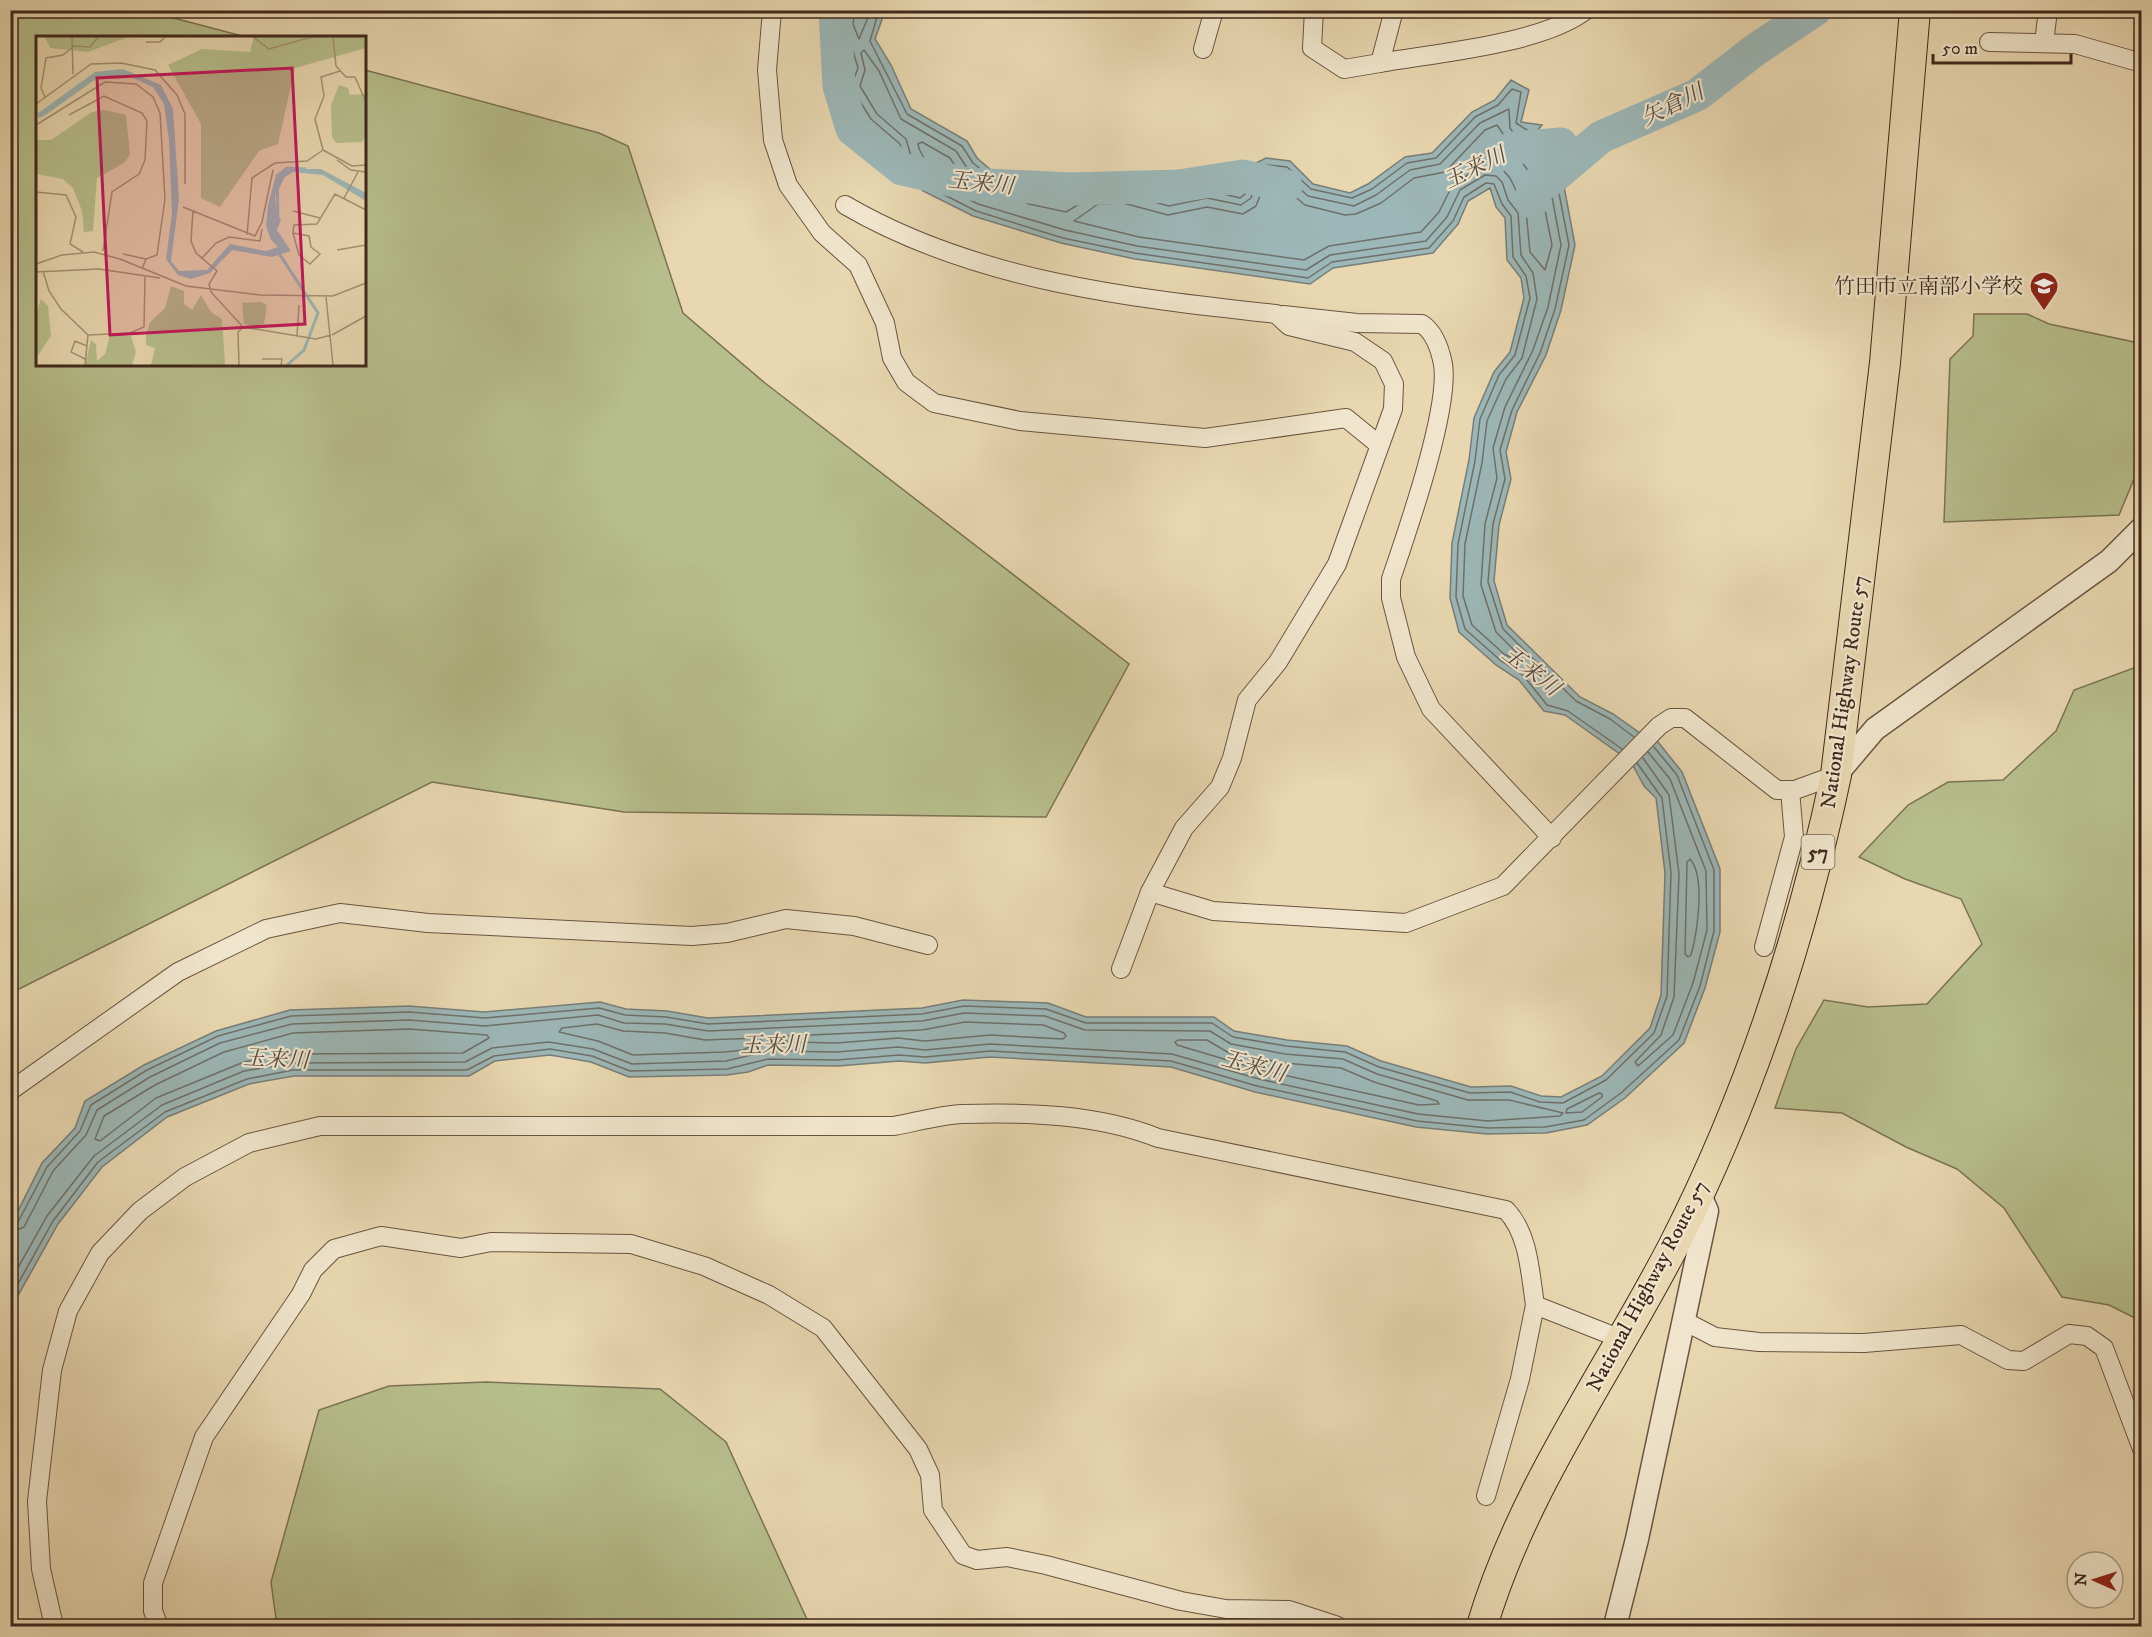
<svg xmlns="http://www.w3.org/2000/svg" width="2152" height="1637" font-family="'IM FELL DW Pica','Noto Serif JP',serif">
<style>
.green{fill:#b6be8b;stroke:#7b7354;stroke-width:1.5}
.water{fill:#9cb7b7;stroke:#777e79;stroke-width:1.5}
.lines{fill:none;stroke-linecap:round;stroke-linejoin:round}
.shore{stroke:#6e706a;stroke-width:1.5}
.river{stroke:#9cb7b7;stroke-width:33}
.minor-casing{stroke:#6a5442;stroke-width:20}
.tertiary-casing{stroke:#6a5442;stroke-width:25}
.trunk-casing{stroke:#40281d;stroke-width:32}
.minor{stroke:#f0e5cc;stroke-width:18}
.tertiary{stroke:#f0e5cc;stroke-width:22}
.trunk{stroke:#e8d7b0;stroke-width:30}
.labels{text-anchor:middle;stroke-width:4.5;stroke-linejoin:round;paint-order:stroke}
.shield{fill:#f0e5cc;stroke:#756152;stroke-width:1.5}
.shield-label{font-size:20px;font-weight:bold;fill:#40281d}
.poi-label{font-size:21px;fill:#40281d;stroke:#f0e5cc;text-anchor:end}
.street-label{font-size:21px;fill:#40281d;stroke:#f0e5cc}
.water-label{font-size:22px;font-style:italic;fill:#574c44;stroke:#f0e5cc}
.inset-river{fill:none;stroke:#9cb7b7;stroke-width:3}
.inset-road{fill:none;stroke:#a59175;stroke-width:1.5}
.view{fill:#c2185b;fill-opacity:0.15;stroke:#c2185b;stroke-width:3}
.inset-edge{fill:none;stroke:#40281d;stroke-width:3}
</style>
<rect width="100%" height="100%" fill="#e8d7b0"/>
<filter id="stains"><feTurbulence type="fractalNoise" baseFrequency=".00333" numOctaves="4"/><feColorMatrix values="0 0 0 0 .2 0 0 0 0 .09 0 0 0 0 .02 0 0 0 .5 -.17"/></filter>
<radialGradient id="worn" r=".72"><stop offset=".6" stop-color="#630" stop-opacity="0"/><stop offset="1" stop-color="#630" stop-opacity=".3"/></radialGradient>
<!-- green -->
<g class="green">
<path d="M11 10 147 11 246 37 38 38V364H364L365 70 599 133 628 146 683 313 765 383 1129 664 1046 817 624 812 432 782 11 993Z"/>
<path d="M1974 314H2027L2049 324 2134 342 2141 381V462L2119 515 1944 522 1950 359 1973 336Z"/>
<path d="M2139 666 2142 668 2141 1321 2109 1305 2062 1297 2004 1208 1957 1169 1906 1147 1842 1113 1775 1108 1796 1049 1824 1000 1868 1007 1927 1004 1982 944 1961 899 1905 879 1859 857 1908 805 1948 782 2003 780 2056 731 2074 690Z"/>
<path d="M486 1382 660 1389 726 1442 810 1626H277L271 1582 319 1410 389 1386Z"/>
</g>
<!-- water -->
<path class="water" d="M842 11H885L875 39 891 65 911 109 967 141 977 158 997 175 1034 191 1064 198 1089 182 1125 180 1171 193 1207 184 1239 192 1244 169 1266 158 1290 161 1313 184 1350 193 1368 184 1405 157 1432 153 1472 112 1495 100 1511 80 1529 90 1521 122 1542 125 1531 138 1543 150 1563 181 1575 245 1561 310 1546 355 1517 412 1506 452 1511 479 1499 525 1494 581 1507 625 1580 697 1613 714 1640 733 1654 737 1682 772 1720 869V932L1705 988 1684 1043 1625 1098 1587 1125 1546 1133 1487 1134 1416 1127 1255 1092 1171 1067 990 1057 925 1063 899 1061 838 1066 768 1065 748 1072 727 1075 629 1077 591 1062 550 1055 495 1061 469 1076H294L249 1084 167 1117 102 1167 58 1224 15 1301 11 1318V1225L42 1163 75 1128 85 1101 144 1065 216 1031 290 1010 409 1006 484 1012 600 1002 626 1009 667 1011 708 1018 922 1008 963 1000 1048 1003 1086 1017H1214L1234 1031 1287 1040 1347 1046 1381 1061 1471 1087 1511 1086 1541 1096 1561 1097 1602 1076 1650 1028 1661 995 1665 873 1656 798 1644 786 1631 762 1565 715 1544 711 1519 680 1496 665 1459 632 1450 598 1452 543 1469 460 1474 418 1494 372 1510 352 1524 298 1521 278 1507 260 1505 218 1496 207 1490 188 1468 201 1458 224 1433 253 1333 268 1310 284 1135 259 1061 243 973 216 923 191 898 161 896 147 867 123 844 86 852 69 839 24Z"/>
<g class="lines">
<!-- shore -->
<g class="shore">
<path d="M848 10 845 24 858 68 851 87 871 119 900 144 904 159 927 186 976 211 1063 238 1135 253 1308 278 1332 262 1429 248 1453 221 1464 197 1486 183 1494 184 1502 204 1511 216 1513 257 1526 276 1530 298 1515 355 1499 375 1480 419 1475 461 1458 544 1456 597 1465 629 1500 660 1523 675 1547 705 1568 711 1622 749"/>
<path d="M855 10 853 24 859 39 871 10"/>
<path d="M879 10 870 41 907 114 962 146 973 163 994 180 1032 197 1063 204 1091 188 1124 186 1170 199 1207 190 1240 198 1245 194 1250 173 1267 165 1287 167 1311 189 1352 198 1372 189 1407 163 1436 158 1475 117 1498 105 1512 89 1521 92 1516 123 1527 130 1526 141 1538 154 1557 183 1569 245 1555 309 1540 353 1512 410 1500 450 1505 479 1493 524 1488 582 1503 629 1576 701 1610 719 1634 737"/>
<path d="M864 50 879 71 901 119 956 151 967 168 990 186 1029 204 1066 212 1094 195 1123 194 1169 206 1207 198 1241 205 1251 198 1257 178 1268 172 1283 174 1308 196 1354 206 1376 195 1410 170 1440 164 1480 123 1509 109 1510 128 1550 186 1561 245 1548 307 1533 350 1505 407 1493 448 1497 478 1485 524 1481 585 1496 632 1523 659 1522 663 1504 654 1472 625 1463 596 1465 544 1482 463 1487 421 1506 379 1522 358 1537 299 1533 273 1521 255 1518 213 1508 200 1502 182 1496 176 1485 175 1460 190 1447 217 1426 241 1330 255 1306 270 1137 246 1065 230 978 204 932 180 911 156 906 139 877 114 860 86 865 70 861 53Z"/>
<path d="M1497 125 1541 190 1552 245 1545 270 1530 252 1526 211 1510 178 1502 169 1491 166 1479 168 1453 184 1439 212 1421 232 1329 246 1304 260 1139 237 1074 221 1098 204 1123 203 1168 215 1207 207 1243 214 1256 206 1264 185 1270 182 1279 183 1305 205 1345 215 1356 214 1381 203 1414 178 1445 172 1485 130Z"/>
<path d="M922 142 950 158 959 172 973 185V189C955 189 921 163 918 144Z"/>
<path d="M1643 758 1669 795 1679 874 1674 997 1661 1035 1635 1062 1638 1066 1673 1035 1693 983 1707 930 1706 871 1670 779 1648 752"/>
<path d="M1690 859C1706 877 1697 933 1691 955L1688 957 1685 954 1687 862Z"/>
<path d="M965 1022 1043 1025 1064 1033 1066 1036 1063 1039 990 1035 925 1041 898 1038 837 1043 788 1042 785 1040 788 1036 922 1030Z"/>
<path d="M597 1024 623 1031 665 1033 705 1040 759 1038 762 1041 743 1050 725 1052 633 1055 598 1041 559 1032 562 1028Z"/>
<path d="M409 1029 487 1035 489 1038 463 1053 294 1054 244 1062 156 1098 100 1141 95 1139 104 1116 155 1085 224 1052 293 1033Z"/>
<path d="M1178 1040H1207L1229 1053 1284 1063 1341 1068 1374 1082 1437 1101 1439 1104 1419 1105 1261 1070 1177 1045 1175 1042Z"/>
<path d="M1599 1093 1602 1094V1097L1582 1112 1566 1113 1567 1109Z"/>
<path d="M10 1226 18 1222 47 1167 80 1131 91 1105 147 1070 218 1036 291 1016 409 1012 485 1018 599 1008 625 1015 666 1017 708 1024 922 1014 964 1006 1046 1009 1086 1023H1212L1233 1037 1286 1046 1345 1052 1379 1067 1470 1093 1510 1092 1540 1102 1563 1103 1606 1080 1654 1033 1667 996 1671 873 1662 798 1637 763"/>
<path d="M10 1233 24 1227 53 1171 86 1135 97 1110 150 1077 220 1043 292 1024 409 1020 485 1026 598 1015 624 1023 665 1024 708 1031 922 1021 964 1013 1045 1016 1085 1030 1210 1031 1231 1044 1285 1054 1343 1059 1377 1074 1468 1100H1509L1563 1113 1560 1116 1488 1121 1418 1114 1259 1079 1172 1054 990 1044 925 1050 898 1047 837 1052 768 1051 726 1061 632 1064 593 1049 549 1042 492 1048 465 1062 293 1063 244 1071 162 1105 94 1156 47 1216 10 1282"/>
<path d="M10 1298 53 1221 98 1162 165 1112 247 1079 293 1070H467L494 1056 550 1049 592 1056 630 1071 727 1069 768 1059 837 1060 899 1055 925 1057 990 1051 1171 1061 1257 1086 1417 1121 1488 1128 1545 1127 1584 1120 1621 1093 1679 1040 1700 986 1714 931V870L1677 775 1654 747"/>
</g>
<!-- river -->
<g class="river">
<path d="M835 10 839 86 852 129 902 169 968 184 1070 189 1179 186 1243 176 1286 186"/>
<path d="M1495 157 1512 148 1561 144 1531 197 1532 202"/>
<path d="M1548 182 1601 137 1697 95 1755 50 1815 10"/>
</g>
<!-- minor casing -->
<g class="minor-casing">
<g id="minor">
<path d="M772 10 767 70 773 140 788 185 822 233 858 265 885 323 892 358 906 382 934 403 1020 421 1205 438 1346 418 1378 444"/>
<path d="M1314 10 1312 48 1344 69 1380 63"/>
<path d="M1394 10 1380 63C1436 53 1543 44 1586 10"/>
<path d="M1989 42 2075 44 2142 63"/>
<path d="M2044 43 2048 10"/>
<path d="M1203 49 1214 10"/>
<path d="M845 205C975 281 1129 298 1276 314L1289 326 1355 342 1383 361 1394 384 1393 409 1337 564 1278 662 1247 700 1232 758 1220 787 1184 828 1150 892 1121 969"/>
<path d="M1283 315 1357 323 1422 324C1434 332 1440 349 1443 364 1450 409 1407 532 1391 579V598L1406 657 1431 709 1552 838"/>
<path d="M1150 892 1213 911 1406 923 1503 886 1659 726 1671 718H1685L1777 790H1795L1836 775"/>
<path d="M1764 947 1794 837 1790 790"/>
<path d="M10 1091 178 972 266 929 340 913 428 923 692 936 727 933 786 919 854 926 928 945"/>
<path d="M1684 1321 1715 1337 1759 1342 1864 1343 1961 1335 2008 1360 2024 1361 2069 1334 2087 1336 2104 1348 2142 1449"/>
<path d="M1486 1496 1520 1379 1535 1305 1621 1339"/>
<path d="M54 1626 41 1569 37 1501 52 1370 68 1311 100 1253 140 1211 185 1177 249 1143 320 1126H894C916 1122 940 1115 962 1114 1026 1112 1098 1114 1158 1138L1506 1210C1529 1234 1530 1273 1535 1305"/>
<path d="M159 1626 153 1611V1583L204 1437 301 1294 313 1270 334 1249 381 1236 461 1248 491 1242 631 1244 704 1266 769 1295 823 1328 918 1449 930 1475 933 1510 963 1555 977 1560 1007 1557 1046 1565 1181 1601 1226 1609 1289 1610 1338 1626"/>
</g>
</g>
<!-- tertiary casing -->
<g class="tertiary-casing">
<g id="tertiary">
<path d="M1836 775 1875 729 2109 561 2142 528"/>
<path d="M1615 1626 1637 1539 1707 1211 1699 1193"/>
</g>
</g>
<!-- trunk casing -->
<g class="trunk-casing">
<path id="trunk" d="M1482 1626C1523 1488 1609 1371 1674 1245 1749 1098 1802 936 1836 775L1885 363 1915 10"/>
</g>
<!-- minor -->
<use href="#minor" class="minor"/>
<!-- tertiary -->
<use href="#tertiary" class="tertiary"/>
<!-- trunk -->
<use href="#trunk" class="trunk"/>
</g>
<!-- icons -->
<defs>
<g id="school-pin" transform="scale(1.5)"><path d="M0 17L-7.5 6A9.5 9.5 0 1 1 7.5 6Z" fill="#8f2418" stroke="#f0e5cc"/><path d="M0-5L7-2L0 1L-7-2ZM-4 1L0 2.5L4 1V4Q0 6-4 4Z" fill="#fff"/></g>
</defs>
<g fill-rule="evenodd">
<use href="#school-pin" x="2044" y="286"/>
</g>
<g class="labels">
<!-- shield labels -->
<rect class="shield" x="1801.5" y="835" width="33" height="34" rx="4.5"/>
<g class="shield-label">
<text x="1818" y="859">57</text>
</g>
<!-- poi labels -->
<g class="poi-label">
<text x="2023" y="293">竹田市立南部小学校</text>
</g>
<!-- street labels -->
<g class="street-label">
<text transform="translate(1844 692) rotate(-82)" y="7">National Highway Route 57</text>
<text transform="translate(1647 1286) rotate(-62)" y="7">National Highway Route 57</text>
</g>
<!-- water labels -->
<g class="water-label">
<text transform="translate(1672 104) rotate(-26)" y="8">矢倉川</text>
<text transform="translate(1474 167) rotate(-26)" y="8">玉来川</text>
<text transform="translate(981 182) rotate(6)" y="8">玉来川</text>
<text transform="translate(1532 670) rotate(38)" y="8">玉来川</text>
<text transform="translate(773 1044) rotate(-1)" y="8">玉来川</text>
<text transform="translate(276 1058) rotate(3)" y="8">玉来川</text>
<text transform="translate(1254 1065) rotate(15)" y="8">玉来川</text>
</g>
</g>
<!-- overview -->
<g transform="translate(36 36)">
<rect width="330" height="330" fill="#e8d7b0"/>
<path d="M9 1H92L52 16 14 12ZM218 1H330V12L259 32 242 108 223 115 184 171 165 162V88L132 29 166 13 214 16ZM303 49 312 52 314 59 330 58V99L326 106 300 107 296 101 295 69ZM69 74 90 79 94 119 88 127 61 142 57 195 48 196 46 175 37 152 27 143 0 138V104H15L56 76ZM135 250 148 255V268L156 274 165 259 175 276 186 283 189 329H115L119 312 110 309V299L114 286 129 272ZM5 263 12 270 15 300 0 322V278ZM225 266 231 269 228 288 219 291 208 288 206 267ZM74 299 95 300 100 316 96 329H49L55 304 60 308 61 325 69 318Z" fill="#b6be8b"/>
<path d="M87 33 125 49 137 73 143 163 135 225 143 235 171 234 194 208 230 215 242 211 235 204 230 190 232 169 239 143 251 133H285L330 157V165L287 139 257 136 249 141 239 160 241 180 245 184 241 194 255 215 236 221 196 214 174 237 155 243 142 239 130 223 136 178 133 104 128 68 117 51 93 40H64L11 78 3 82 1 78 59 36Z" fill="#9cb7b7"/>
<path class="inset-river" d="M242 184 241 140 251 132 270 133M242 216 282 277 268 314 251 329"/>
<path class="inset-road" d="M36 1 37 38M217 1 233 13 276 1M297 1 300 30 310 41H319L330 66M110 6H124L129 1M9 61 5 52 10 22 27 19 38 10 54 11 62 1M0 68 55 28 85 27 119 34 141 59 149 78V148M33 79 68 60 106 77 111 85 109 124 103 138 76 156 67 215M0 89 69 46 100 48 117 61 124 77 129 163 121 219 110 223M287 114 279 83 288 60 285 41 304 35M287 114 316 130 330 129M301 124 315 134 330 136M0 156 30 159 40 181 34 208 47 216M308 162 322 136M147 171 219 200 226 186 237 134M157 174 155 205 160 217 181 235 173 248 175 256 207 291 280 303 295 299M257 175 284 182M257 197 258 189 281 188 299 158 330 174M257 197 273 200 275 211 284 218 274 228 263 219ZM211 199 216 142 239 127 271 125 287 114M301 214 330 209M87 218 110 223 106 233M166 222 180 207 193 201 224 205 226 193M0 228 26 219 58 216 84 223 150 250 224 259 297 260 330 247M7 235 13 255 25 273 52 299 94 297 108 291 109 241M0 236 63 233 124 242M290 261 297 329M296 299 330 280M261 300 263 269M49 323 35 316 39 305 51 310M226 323H246L245 329M49 329 52 299M203 329 202 296 207 291"/>
<path class="view" d="M256 32 269 288 74 299 61 42Z"/>
<rect width="330" height="330" class="inset-edge"/>
</g>
<!-- margin -->
<rect width="2152" height="1637" fill="none" stroke="#e8d7b0" stroke-width="36"/>
<rect x="12" y="12" width="2128" height="1613" fill="none" stroke="#40281d" stroke-width="3"/>
<rect x="18" y="18" width="2116" height="1601" fill="none" stroke="#40281d" stroke-width="1.5"/>
<!-- north arrow -->
<g transform="translate(2095 1580) rotate(273)"><circle r="28" fill="#f0e5cc" stroke="#aa9986" stroke-width="1.5"/>
<path d="M0-4.5L10 22L0 15L-10 22Z" fill="#8f2418"/>
<text y="-9" font-size="16" font-weight="bold" text-anchor="middle" fill="#40281d">N</text>
</g>
<!-- scale -->
<path d="M1933 54v9h138v-9" fill="none" stroke="#40281d" stroke-width="3"/>
<text x="1942" y="54" font-size="18" fill="#40281d" stroke="#f0e5cc" stroke-width="4.5" paint-order="stroke">50 m</text>
<rect width="100%" height="100%" filter="url(#stains)"/>
<rect width="100%" height="100%" fill="url(#worn)"/>
</svg>
